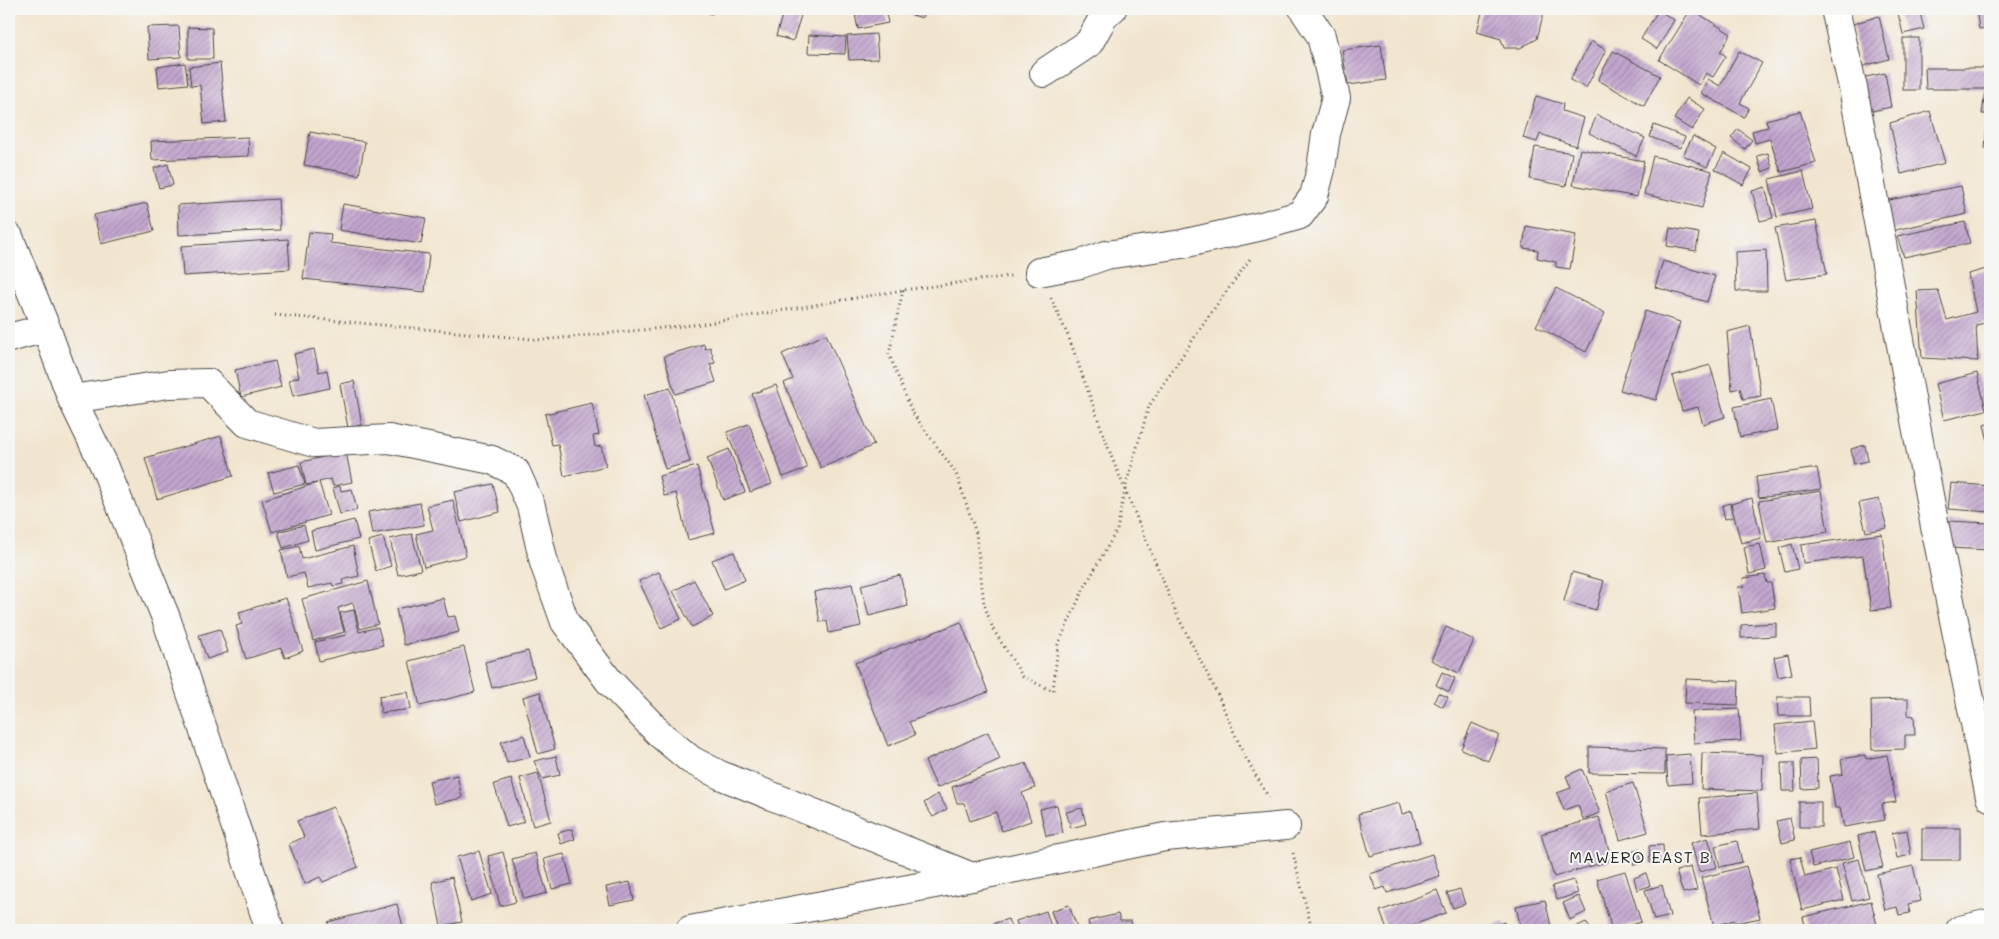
<svg xmlns="http://www.w3.org/2000/svg" width="1999" height="939" font-family="Mali,sans-serif">
<style>
.building{fill:url(#building-hatch)}
.lines{fill:none;stroke-linecap:round;stroke-linejoin:round}
.minor-casing{stroke:#494744;stroke-width:30}
.path{stroke:#494744;stroke-width:3;stroke-dasharray:1 4;stroke-linecap:butt}
.minor{stroke:#fff;stroke-width:28}
.labels{text-anchor:middle;stroke-width:4;stroke-linejoin:round;paint-order:stroke}
.quarter-label{font-size:16px;letter-spacing:1px;fill:#2b2b2b;stroke:#f6f6f2}
</style>
<defs>
<pattern id="building-hatch" width="6" height="6" patternUnits="userSpaceOnUse" patternTransform="scale(1.25)"><rect width="6" height="6" fill="#c3a6cf"/><path d="M-1 1l2-2M0 6l6-6M5 7l2-2" fill="none" stroke="#9f87a8"/></pattern>
</defs>
<rect width="100%" height="100%" fill="#f6f6f2"/>
<filter id="ink" filterUnits="userSpaceOnUse"><feTurbulence type="fractalNoise" baseFrequency=".02" numOctaves="2"/><feDisplacementMap in="SourceGraphic" scale="10" xChannelSelector="R" yChannelSelector="G"/><feConvolveMatrix kernelMatrix="1 2 1 2 8 2 1 2 1" color-interpolation-filters="sRGB"/></filter>
<filter id="wash" filterUnits="userSpaceOnUse"><feTurbulence type="fractalNoise" baseFrequency=".0096" numOctaves="4" result="noise"/><feDisplacementMap in="SourceGraphic" scale="20" xChannelSelector="R" yChannelSelector="G"/><feGaussianBlur stdDeviation="1.12" result="paint"/><feColorMatrix in="noise" values="0 0 0 0 0 0 0 0 0 0 0 0 0 0 0 0 0 1.4 0 .05"/><feComposite in="paint" operator="in"/></filter>
<g filter="url(#wash)">
<rect width="100%" height="100%" fill="#f2e5cf"/>
<g id="blocks">
<!-- building -->
<g class="building">
<path d="M696 9H714L712 14Z"/>
<path d="M784 9H803L793 41 776 36Z"/>
<path d="M854 9H885L888 23 858 29Z"/>
<path d="M907 9H925L922 18 906 13Z"/>
<path d="M1483 9H1536L1544 11 1537 39 1520 48H1504L1501 39 1477 32Z"/>
<path d="M1659 9H1666L1663 13 1674 20 1657 49 1641 39Z"/>
<path d="M1691 9 1731 34 1720 52 1726 56 1713 77 1706 73 1699 85 1659 60Z"/>
<path d="M1897 9H1919L1924 29 1903 34Z"/>
<path d="M1976 9H1990V28L1979 29Z"/>
<path d="M1879 16 1889 59 1860 67 1853 24Z"/>
<path d="M179 26 181 57 149 59 147 27Z"/>
<path d="M188 27 212 28 213 59H188Z"/>
<path d="M876 34 878 59 849 60 847 36Z"/>
<path d="M809 35 846 37 845 54 808 53Z"/>
<rect x="1903" y="38" width="16" height="52"/>
<path d="M1591 41 1606 50 1586 88 1570 80Z"/>
<path d="M1381 45 1386 80 1348 85 1342 50Z"/>
<path d="M1613 51 1660 76 1644 106 1598 80Z"/>
<path d="M1739 51 1762 63 1740 103 1749 108 1744 117 1701 93 1708 79 1720 86Z"/>
<path d="M185 63 188 84 159 87 157 67Z"/>
<path d="M220 63 226 122 204 124 200 85 191 86 189 67Z"/>
<path d="M1925 68H1990V89H1926Z"/>
<path d="M1885 73 1891 107 1867 112 1861 78Z"/>
<path d="M1985 92 1990 93V114H1982Z"/>
<path d="M1536 96 1563 104 1562 111 1584 118 1576 146 1540 134 1537 142 1523 138Z"/>
<path d="M1687 98 1705 109 1692 130 1674 119Z"/>
<path d="M1800 111 1816 163 1781 172 1770 139 1755 143 1752 131 1768 127 1766 120Z"/>
<path d="M1930 111 1945 163 1901 174 1890 123Z"/>
<path d="M1597 115 1645 138 1636 156 1589 133Z"/>
<path d="M1987 123H1990V149L1985 148Z"/>
<path d="M1654 125 1685 137 1680 148 1650 137Z"/>
<path d="M1738 129 1752 140 1745 149 1731 138Z"/>
<path d="M310 132 365 142 359 175 304 165Z"/>
<path d="M1693 136 1716 149 1707 167 1683 155Z"/>
<path d="M248 137 249 156 152 160 151 141Z"/>
<path d="M1535 147 1572 153 1566 186 1530 179Z"/>
<path d="M1580 149 1644 161 1637 197 1573 185Z"/>
<path d="M1724 153 1752 169 1743 185 1715 169Z"/>
<path d="M1768 153 1772 168 1762 172 1757 156Z"/>
<path d="M1653 156 1712 171 1702 208 1644 194Z"/>
<path d="M168 164 173 185 159 188 154 168Z"/>
<path d="M1803 171 1812 209 1777 217 1769 179Z"/>
<path d="M1961 186 1967 214 1891 231 1884 201Z"/>
<path d="M1765 187 1773 218 1760 221 1752 191Z"/>
<path d="M278 199 280 230 179 235 178 205Z"/>
<path d="M147 203 154 231 101 244 94 215Z"/>
<path d="M343 204 426 218 421 244 339 230Z"/>
<path d="M1816 221 1827 274 1786 280 1775 228Z"/>
<path d="M1965 222 1970 243 1904 257 1897 236Z"/>
<path d="M1526 226 1576 235 1570 269 1556 267V262L1537 258 1538 250 1523 248Z"/>
<path d="M1670 228 1699 233 1696 251 1667 246Z"/>
<path d="M309 232 331 234 330 243 429 254 425 292 303 279Z"/>
<path d="M288 239 290 269 183 276 181 246Z"/>
<path d="M1766 250 1767 291H1736L1735 252Z"/>
<path d="M1663 261 1715 276 1707 302 1655 287Z"/>
<path d="M1990 268V322L1976 325 1978 361 1922 358 1917 291 1938 290 1947 320 1976 312 1968 274Z"/>
<path d="M1556 288 1605 313 1586 352 1536 326Z"/>
<path d="M1645 311 1680 322 1656 400 1620 390Z"/>
<path d="M1750 326 1761 396 1743 399 1740 388 1732 390 1727 332Z"/>
<path d="M826 334 874 445 821 468 784 383 793 379 782 354Z"/>
<path d="M704 344 705 349 710 347 715 363 710 364 716 382 675 394 664 356Z"/>
<path d="M314 349 319 372 327 370 330 388 293 396 289 380 299 377 294 354Z"/>
<path d="M275 361 281 387 241 397 235 370Z"/>
<path d="M1710 365 1725 417 1703 424 1698 407 1682 411 1672 376Z"/>
<path d="M1977 373 1986 410 1944 420 1935 384Z"/>
<path d="M354 381 362 425 348 428 340 384Z"/>
<path d="M776 385 807 468 783 477 752 394Z"/>
<path d="M670 388 690 462 665 469 644 395Z"/>
<path d="M1771 399 1777 430 1740 437 1734 407Z"/>
<path d="M592 403 599 435 593 436 595 447 601 446 606 466 564 476 558 444 552 445 545 414Z"/>
<path d="M1990 423V448L1984 425Z"/>
<path d="M749 424 772 484 750 492 727 432Z"/>
<path d="M221 436 233 476 157 499 145 458Z"/>
<path d="M1865 445 1868 461 1854 464 1851 449Z"/>
<path d="M729 449 745 492 723 500 707 458Z"/>
<path d="M346 452 352 482 333 486 331 479 319 482 329 515 272 532 262 500 317 483 306 485 301 462Z"/>
<path d="M299 465 305 484 274 492 268 473Z"/>
<path d="M697 466 715 533 688 540 676 493 664 496 659 476Z"/>
<path d="M1817 468 1821 489 1759 498 1756 477Z"/>
<path d="M1951 483 1990 486V512L1948 509Z"/>
<path d="M493 484 500 512 461 522 454 492Z"/>
<path d="M340 486 341 491 352 489 357 510 340 514 333 488Z"/>
<path d="M1821 491 1828 532 1767 543 1759 501Z"/>
<path d="M1752 498 1761 538 1741 543 1731 504Z"/>
<path d="M1879 499 1887 528 1866 532 1859 503Z"/>
<path d="M453 500 466 556 424 567 416 534 433 530 427 506Z"/>
<path d="M420 503 424 525 372 534 368 512Z"/>
<path d="M1730 503 1733 517 1725 519 1722 506Z"/>
<path d="M354 520 359 539 315 550 311 531Z"/>
<path d="M1949 521 1990 523V550L1948 548Z"/>
<path d="M304 525 308 540 283 548 278 532Z"/>
<path d="M412 534 421 570 398 575 390 539Z"/>
<path d="M1882 534 1891 608 1871 610 1863 556 1803 563 1801 545Z"/>
<path d="M383 537 391 566 376 571 368 541Z"/>
<path d="M1760 544 1766 570 1749 574 1744 547Z"/>
<path d="M1792 544 1798 569 1785 572 1779 548Z"/>
<path d="M299 546 302 559 353 546 359 576 342 580 343 584 333 586 332 583 308 588 304 573 287 577 281 550Z"/>
<path d="M734 552 745 580 724 589 712 560Z"/>
<path d="M659 572 681 619 661 628 639 581Z"/>
<path d="M1572 572 1604 581 1596 610 1564 601Z"/>
<path d="M900 575 908 606 869 616 861 585Z"/>
<path d="M1765 575 1767 583H1771L1775 608 1742 613 1738 587H1744L1743 578Z"/>
<path d="M694 580 713 616 692 627 673 591Z"/>
<path d="M368 581 378 624 360 629 353 603 338 608 344 632 313 641 302 599Z"/>
<path d="M852 584 861 626 829 633 827 621 820 622 814 592Z"/>
<path d="M286 598 303 651 285 658 281 648 246 659 236 626 242 624 239 612Z"/>
<path d="M443 598 448 617 455 616 459 632 404 645 396 609Z"/>
<path d="M354 610 359 632 378 627 383 645 319 661 315 642 346 635 340 613Z"/>
<path d="M961 622 988 692 909 722 915 735 888 746 855 663Z"/>
<path d="M1776 623V636L1741 638V625Z"/>
<path d="M1446 627 1474 640 1459 673 1431 660Z"/>
<path d="M220 629 228 652 207 659 199 635Z"/>
<path d="M464 647 475 692 420 706 409 661Z"/>
<path d="M528 651 535 677 492 688 485 662Z"/>
<path d="M1788 654 1792 674 1778 677 1774 657Z"/>
<path d="M1442 672 1455 678 1449 692 1436 685Z"/>
<path d="M1686 679 1739 681 1738 705 1685 703Z"/>
<path d="M408 692 411 709 381 713 379 696Z"/>
<path d="M540 692 555 749 538 754 523 697Z"/>
<path d="M1438 693 1448 697 1443 707 1434 702Z"/>
<path d="M1777 697H1809L1810 716H1778Z"/>
<path d="M1908 699V715L1914 716 1915 735H1905V749L1872 750 1871 700Z"/>
<path d="M1739 709 1741 741 1694 743 1692 711Z"/>
<path d="M1812 721 1815 749 1778 753 1775 725Z"/>
<path d="M1472 723 1499 735 1488 761 1461 749Z"/>
<path d="M988 732 1000 759 937 788 925 761Z"/>
<path d="M524 735 530 757 507 763 501 742Z"/>
<path d="M1589 747 1665 749V774L1589 773Z"/>
<path d="M1702 753 1763 755 1762 791 1701 789Z"/>
<path d="M1690 754 1692 783 1668 785 1666 756Z"/>
<path d="M1865 755 1866 759 1887 755 1896 802 1882 804 1885 820 1844 827 1840 808H1835L1830 776 1843 774 1841 759Z"/>
<path d="M556 756 560 775 542 779 534 761Z"/>
<path d="M1817 759 1818 788 1802 789 1801 760Z"/>
<path d="M1026 763 1035 788 1022 793 1031 821 1002 831 996 812 970 821 964 803H957L952 787Z"/>
<path d="M1781 763H1794L1795 791H1782Z"/>
<path d="M1582 769 1600 813 1583 819 1578 805 1564 810 1557 793 1571 788 1566 776Z"/>
<path d="M538 773 551 821 533 826 520 778Z"/>
<path d="M457 775 462 798 434 804 429 781Z"/>
<path d="M511 779 524 822 507 827 494 784Z"/>
<path d="M1633 783 1648 832 1620 840 1606 791Z"/>
<path d="M1757 793 1760 829 1702 834 1699 798Z"/>
<path d="M938 794 947 809 933 817 924 803Z"/>
<rect x="1799" y="802" width="22" height="25"/>
<path d="M1399 803 1402 814 1412 811 1420 842 1370 856 1358 814Z"/>
<path d="M1057 805 1063 833 1046 836 1040 809Z"/>
<path d="M333 807 358 867 323 882 320 877 305 884 289 844 304 837 297 821Z"/>
<path d="M1082 808 1086 824 1071 828 1066 812Z"/>
<path d="M1599 817 1612 860 1554 877 1541 834Z"/>
<path d="M1790 818 1795 840 1782 843 1777 821Z"/>
<rect x="1922" y="828" width="38" height="32"/>
<path d="M572 829 575 839 561 844 558 833Z"/>
<path d="M1907 830 1911 855 1897 858 1892 833Z"/>
<path d="M1874 832 1883 867 1866 871 1858 836Z"/>
<path d="M1708 838 1717 867 1699 872 1691 843Z"/>
<path d="M1737 841 1742 862 1720 867 1715 846Z"/>
<path d="M1850 842 1854 857 1813 867 1809 852Z"/>
<path d="M1663 845 1664 862 1650 863 1649 846Z"/>
<path d="M1639 850 1642 863 1634 865 1631 852Z"/>
<path d="M479 851 492 894 471 901 457 857Z"/>
<path d="M503 852 516 902 500 906 488 856Z"/>
<path d="M535 853 547 893 524 899 512 859Z"/>
<path d="M564 854 572 884 552 889 544 859Z"/>
<path d="M1432 854 1440 876 1387 893 1385 887 1376 890 1370 874Z"/>
<path d="M1800 857 1805 877 1836 869 1844 900 1802 910 1790 859Z"/>
<path d="M1859 859 1869 897 1852 901 1842 863Z"/>
<path d="M1746 866 1760 918 1736 923 1734 920 1714 926 1701 878Z"/>
<path d="M1913 866 1921 901 1908 904 1910 913 1899 915 1897 907 1885 910 1877 874Z"/>
<path d="M1691 867 1697 890 1683 893 1676 871Z"/>
<path d="M1625 871 1641 922 1612 930 1597 879Z"/>
<path d="M1646 873 1650 886 1637 890 1634 878Z"/>
<path d="M452 877 462 922 441 926 432 882Z"/>
<path d="M1573 880 1578 893 1557 900 1552 886Z"/>
<path d="M630 882 634 900 610 905 606 887Z"/>
<path d="M1662 885 1670 916 1654 920 1645 890Z"/>
<path d="M1460 889 1465 904 1453 908 1447 893Z"/>
<path d="M1437 890 1446 913 1399 930H1387L1380 911Z"/>
<path d="M1579 896 1586 912 1570 920 1563 903Z"/>
<path d="M1545 900 1551 926 1533 930H1521L1516 906Z"/>
<path d="M1871 901 1878 929 1806 930 1803 917Z"/>
<path d="M397 904 404 930H331L328 922Z"/>
<path d="M1069 905 1078 930H1058L1051 911Z"/>
<path d="M1046 911 1052 930H1019L1016 921Z"/>
<path d="M1118 914 1120 921H1131L1133 930H1090L1088 921Z"/>
<path d="M1008 919 1012 930H993L992 924Z"/>
<path d="M1504 922 1507 930H1488L1487 928Z"/>
<path d="M1586 922 1591 930H1569Z"/>
<path d="M1761 923 1763 930H1741Z"/>
</g>
</g>
</g>
<g filter="url(#ink)">
<use href="#blocks" fill-opacity="0" stroke="#494744" stroke-width="1"/>
<g class="lines">
<!-- minor casing -->
<g class="minor-casing">
<g id="minor">
<path d="M1835 9 1853 88 1935 527 1990 797"/>
<path d="M1044 73 1089 43 1104 16 1112 9"/>
<path d="M9 237 46 328 72 399 104 465 166 618 270 930"/>
<path d="M1039 272 1081 264 1106 255 1182 244 1262 226 1300 215 1314 196 1321 169 1326 134 1336 98 1321 36 1303 9"/>
<path d="M9 338 46 328"/>
<path d="M72 399 169 384 208 383 247 423 314 443 389 439 492 460 516 472 531 506 544 563 565 622 609 681 661 735 691 760 720 775 972 877"/>
<path d="M690 930 972 877 1165 837 1286 826"/>
<path d="M1960 930 1990 923"/>
</g>
</g>
<!-- path -->
<g class="path">
<path d="M903 290 889 354 912 412 956 473 976 533 984 604 993 629 1023 677 1053 691 1058 645 1084 588 1117 530 1125 489 1149 406 1208 317 1250 259"/>
<path d="M1051 298 1069 338 1112 458 1179 619 1215 689 1244 755 1269 798"/>
<path d="M275 315 542 340 702 324 903 290 1011 276"/>
<path d="M1293 853 1312 930"/>
</g>
<!-- minor -->
<use href="#minor" class="minor"/>
</g>
</g>
<g class="labels">
<!-- quarter labels -->
<g class="quarter-label">
<text x="1640" y="863">MAWERO EAST B</text>
</g>
</g>
<!-- margin -->
<rect width="1999" height="939" fill="none" stroke="#f6f6f2" stroke-width="30"/>
</svg>
